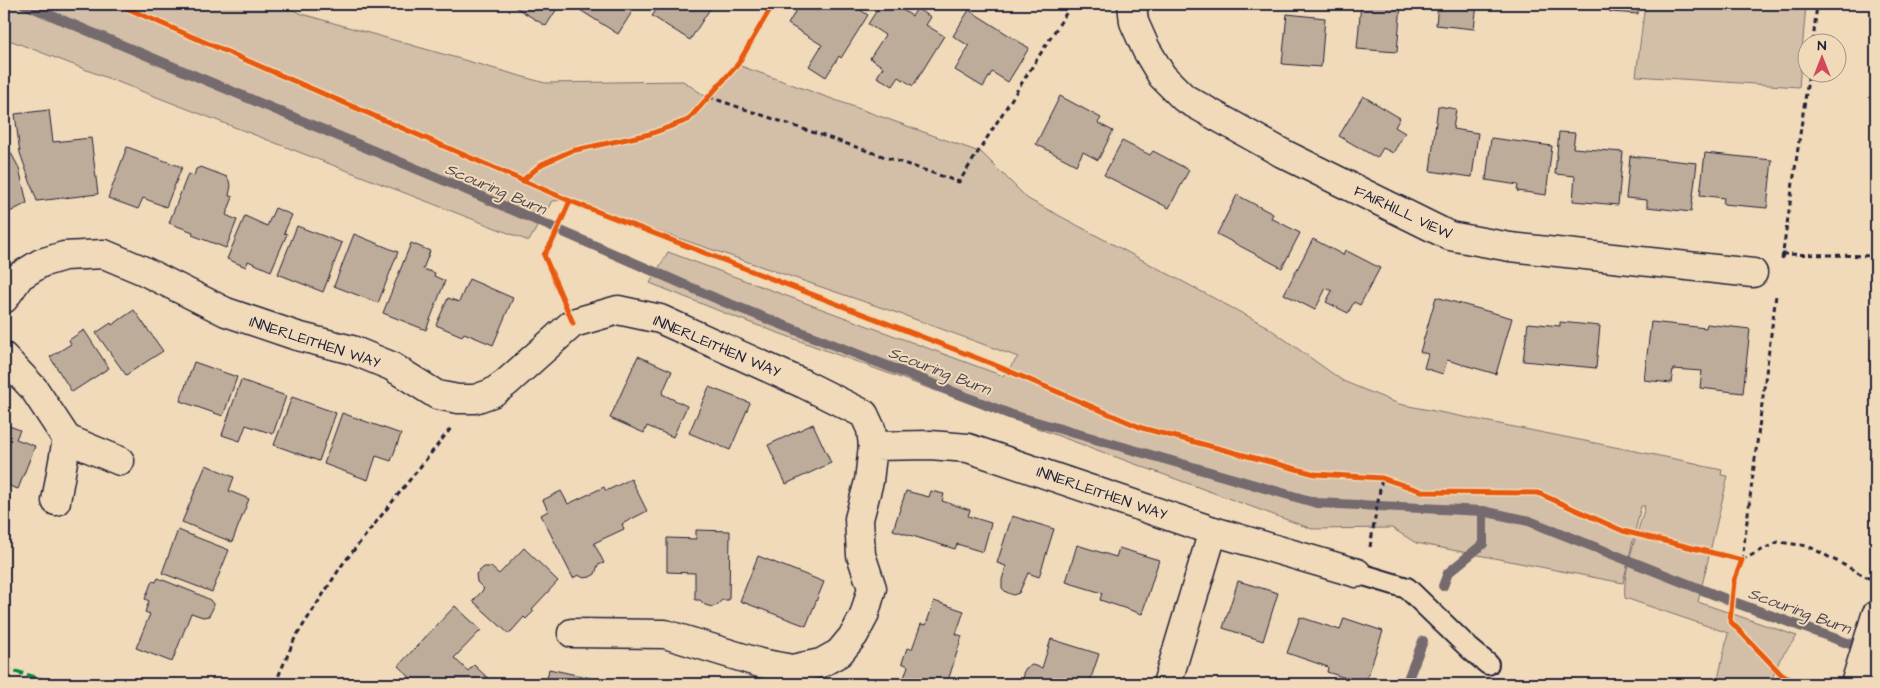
<svg xmlns="http://www.w3.org/2000/svg" width="1880" height="688" font-family="'Architects Daughter',sans-serif">
<style>
.green{fill:#d3bfa7;stroke:#7a7071}
.lines{fill:none;stroke-linecap:round;stroke-linejoin:round}
.stream{stroke:#746b6d;stroke-width:10}
.building{fill:#beac9a;stroke:#22223b}
.lane-casing{stroke:#22223b;stroke-width:24}
.street-casing{stroke:#22223b;stroke-width:31}
.path{stroke:#22223b;stroke-width:3;stroke-dasharray:5 4;stroke-linecap:butt}
.lane{stroke:#f1dab9;stroke-width:20}
.street{stroke:#f1dab9;stroke-width:28}
.quiet{stroke:#00873e;stroke-width:4;stroke-dasharray:8 4;stroke-linecap:butt}
.cycleway-casing{stroke:#f1dab9;stroke-width:8}
.cycleway{stroke:#e8590c;stroke-width:5}
.labels{text-anchor:middle;stroke-width:4;stroke-linejoin:round;paint-order:stroke}
.street-label{font-size:15px;fill:#22223b;stroke:#f1dab9}
.water-label{font-size:16px;font-style:italic;fill:#4b4654;stroke:#f1dab9}
</style>
<rect width="100%" height="100%" fill="#f1dab9"/>
<filter id="ink" filterUnits="userSpaceOnUse"><feTurbulence type="fractalNoise" baseFrequency=".02" numOctaves="2"/><feDisplacementMap in="SourceGraphic" scale="10" xChannelSelector="R" yChannelSelector="G"/><feConvolveMatrix kernelMatrix="1 2 1 2 8 2 1 2 1" color-interpolation-filters="sRGB"/></filter>
<g filter="url(#ink)">
<!-- green -->
<g class="green">
<path d="M4 4H281L302 14 545 83 683 81 708 98 738 65 982 153 1028 199 1266 326 1343 381 1399 404 1700 464 1698 465 1722 470 1721 475 1728 476 1698 602 1797 636 1780 659 1770 684H1717L1728 633 1625 598C1622 569 1638 535 1645 506H1641L1623 583 1416 543 1392 528 1312 529 732 316 650 283 668 252 1003 376 1018 357 906 316 567 200 552 201 529 241 4 38Z"/>
<path d="M1645 4H1806L1799 87 1636 76Z"/>
</g>
<g class="lines">
<!-- stream -->
<g class="stream">
<path d="M24 4 455 185 722 301 1012 415 1317 503 1483 511 1529 521 1728 600 1864 649"/>
<path d="M1443 586 1448 573 1483 544V511"/>
<path d="M1406 684 1423 641"/>
</g>
</g>
<!-- building -->
<g class="building">
<path d="M510 4H560L546 26Z"/>
<path d="M584 4H637L618 34 580 10Z"/>
<path d="M660 4H713L690 40 652 16Z"/>
<path d="M800 4H816L823 9 826 4H851L868 15 841 58 839 56 826 77 809 66 822 45 788 24Z"/>
<path d="M881 4H893L912 16 917 9 931 17 926 25 944 36 913 86 899 77 893 86 877 77 883 67 870 58 885 35 868 24Z"/>
<path d="M1361 4H1401L1397 52 1357 49Z"/>
<path d="M1438 4H1477L1474 29 1436 25Z"/>
<path d="M1610 4H1638V14L1610 12Z"/>
<path d="M969 10 1029 48 1008 82 992 72 983 87 955 70 969 46 953 36Z"/>
<path d="M1287 14 1325 18 1321 67 1282 64Z"/>
<path d="M1060 96 1101 118 1098 123 1113 131 1098 160 1083 152 1076 165 1036 144Z"/>
<path d="M1363 96 1400 118 1395 127 1405 133 1393 153 1383 148 1377 158 1339 136Z"/>
<path d="M1438 106 1456 109 1453 129 1478 133 1472 177 1430 171Z"/>
<path d="M49 110 53 142 91 138 98 194 37 201 20 153 15 114Z"/>
<path d="M1559 132 1575 133 1573 148 1623 152 1618 205 1573 201 1575 176 1555 174Z"/>
<path d="M1491 138 1552 146 1546 195 1517 191 1518 185 1486 180Z"/>
<path d="M4 140 19 168 27 203 4 215Z"/>
<path d="M1122 141 1150 155 1153 151 1189 170 1169 208 1104 175Z"/>
<path d="M127 147 182 167 166 207 143 198 138 209 108 198Z"/>
<path d="M1705 153 1772 160 1767 208 1723 204 1724 198 1700 195Z"/>
<path d="M1630 156 1697 163 1691 212 1647 207V200L1626 198Z"/>
<path d="M201 167 227 177 231 185 229 196 233 197 226 215 237 220 226 248 192 235 193 232 169 223 188 174 194 176 196 169Z"/>
<path d="M1237 195 1273 214 1271 218 1300 233 1282 268 1217 234Z"/>
<path d="M275 208 292 215 284 233 287 234 271 271 248 261 246 267 227 259 245 216 267 226Z"/>
<path d="M297 226 342 243 323 292 278 274Z"/>
<path d="M354 234 398 252 378 303 334 286Z"/>
<path d="M1313 239 1343 255 1345 250 1380 268 1360 305 1354 302 1348 313 1326 302 1332 291 1326 288 1315 310 1284 294Z"/>
<path d="M411 243 430 251 423 269 435 273 434 276 445 281 426 330 383 313Z"/>
<path d="M469 279 513 298 493 345 464 333 462 336 436 325 448 298 459 302Z"/>
<path d="M1436 297 1512 318 1496 374 1447 360 1443 374 1424 368 1428 354 1420 352Z"/>
<path d="M134 310 163 351 126 375 96 333 111 323 112 325Z"/>
<path d="M1560 322 1600 326 1596 368 1523 361 1528 323 1560 326Z"/>
<path d="M1651 322 1706 328 1707 324 1750 329 1743 393 1700 388 1702 371 1673 369 1671 383 1644 380Z"/>
<path d="M84 330 109 368 72 392 50 357 71 344 69 340Z"/>
<path d="M638 356 672 371 662 394 687 406 673 437 647 426 644 433 610 418Z"/>
<path d="M194 362 237 377 223 416 180 401Z"/>
<path d="M241 380 286 396 273 434 246 425 240 441 222 435Z"/>
<path d="M709 387 750 403 730 450 689 433Z"/>
<path d="M292 397 336 413 319 461 274 445Z"/>
<path d="M342 413 401 434 391 461 376 456 368 480 324 464Z"/>
<path d="M4 424 20 430 16 439 35 446 18 489 4 484Z"/>
<path d="M813 424 831 463 786 484 768 445Z"/>
<path d="M206 465 234 477 229 491 249 499 232 542 182 522Z"/>
<path d="M631 479 647 511 622 524 624 529 594 543 604 563 598 565 595 574 590 577 584 578 578 575 573 578 541 515 548 511 543 500 561 491 568 504 604 487 606 491Z"/>
<path d="M906 491 929 497 931 491 944 494 942 501 970 510 968 516 991 523 983 552 957 544 955 549 893 530Z"/>
<path d="M1012 516 1054 529 1039 577 1028 573 1019 593 1013 595 1006 592 1002 588V580L1006 566 997 563Z"/>
<path d="M178 530 229 550 212 592 162 573Z"/>
<path d="M696 530 730 531 729 600H722L717 605 712 607 705 605 700 600H695V573L667 572V538L696 539Z"/>
<path d="M1077 545 1116 557 1119 548 1159 560 1142 614 1100 600 1102 593 1066 582Z"/>
<path d="M524 548 558 581 532 609 534 611 526 619 524 617 509 634 473 601 484 589 477 582 476 574 484 567H491L499 574Z"/>
<path d="M758 556 824 582 806 626 740 601Z"/>
<path d="M158 578 198 594 210 600 213 604V608L209 616 203 617 191 613 172 662 136 648 150 614 145 612 149 601 145 599 152 581 156 582Z"/>
<path d="M1238 581 1278 593 1263 641 1223 628Z"/>
<path d="M934 601 964 611 956 634 962 636 947 684H902L908 666 902 663 907 648 912 649 921 624 926 625Z"/>
<path d="M455 606 481 630 454 658 468 671 474 665 494 684H417L398 666Z"/>
<path d="M1300 617 1340 630 1344 618 1383 631 1365 684 1327 672 1328 667 1287 653Z"/>
<path d="M1051 639 1099 654 1089 684H1025L1023 673 1026 668 1032 665 1042 668Z"/>
<path d="M549 669 618 684H546Z"/>
<path d="M648 678 673 684H646Z"/>
</g>
<g class="lines">
<!-- lane casing -->
<g class="lane-casing">
<path id="lane" d="M1357 573 1407 588 1470 649 1488 664"/>
</g>
<!-- street casing -->
<g class="street-casing">
<g id="street">
<path d="M1132 4 1134 22 1146 49 1162 76 1184 98 1282 153 1450 236 1510 247 1753 273"/>
<path d="M4 299 20 276 41 263 64 256 104 254 142 270 226 312 297 336 352 350 391 366 437 395 458 399H475L492 393 506 383 573 323 618 310 660 319 804 384 864 414 871 429 873 446"/>
<path d="M4 357 34 389 67 439 56 501"/>
<path d="M67 439 120 461"/>
<path d="M572 633 665 634 760 663 792 669 821 663 839 653 854 635 864 616 872 588 861 555 859 519 869 481 873 446 930 445 968 448 1213 531 1357 573"/>
<path d="M1167 684 1213 531"/>
<path d="M1855 684 1876 615"/>
</g>
</g>
<!-- path -->
<g class="path">
<path d="M1813 42 1817 4"/>
<path d="M709 97 959 182 1072 4"/>
<path d="M1782 254 1876 256"/>
<path d="M1782 259 1809 72"/>
<path d="M1370 547 1382 478"/>
<path d="M1742 560 1776 295"/>
<path d="M1742 560 1778 542 1808 546 1876 582"/>
<path d="M275 684 295 638 342 565 451 428"/>
</g>
<!-- lane -->
<use href="#lane" class="lane"/>
<!-- street -->
<use href="#street" class="street"/>
<!-- quiet -->
<path class="quiet" d="M4 668 57 684"/>
<!-- cycleway casing -->
<g class="cycleway-casing">
<g id="cycleway">
<path d="M117 4 570 201 990 363 1142 428 1315 474 1382 478 1424 492 1538 493 1623 531 1742 560 1734 581 1730 621 1782 675 1800 684"/>
<path d="M522 181 542 164 571 151 650 134 688 120 738 64 773 4"/>
<path d="M570 201 553 240 544 255 573 323"/>
</g>
</g>
<!-- cycleway -->
<use href="#cycleway" class="cycleway"/>
</g>
</g>
<g class="labels">
<!-- street labels -->
<g class="street-label">
<text transform="translate(1403 212) rotate(25)" y="5">FAIRHILL VIEW</text>
<text transform="translate(315 342) rotate(18)" y="5">INNERLEITHEN WAY</text>
<text transform="translate(717 346) rotate(23)" y="5">INNERLEITHEN WAY</text>
<text transform="translate(1102 493) rotate(19)" y="5">INNERLEITHEN WAY</text>
</g>
<!-- water labels -->
<g class="water-label">
<text transform="translate(496 188) rotate(23)" y="6">Scouring Burn</text>
<text transform="translate(940 370) rotate(21)" y="6">Scouring Burn</text>
<text transform="translate(1800 610) rotate(20)" y="6">Scouring Burn</text>
</g>
</g>
<!-- margin -->
<rect width="1880" height="688" fill="none" stroke="#f1dab9" stroke-width="20"/>
<rect x="10" y="10" width="1860" height="668" fill="none" stroke="#22223b" stroke-width="2" filter="url(#ink)"/>
<!-- north arrow -->
<g transform="translate(1822 58)"><circle r="24" fill="#f1dab9" stroke="#9e9087"/>
<path d="M0-4L9 19L0 12L-9 19Z" fill="#d1495b"/>
<text y="-8" font-size="14" font-weight="bold" text-anchor="middle" fill="#22223b">N</text>
</g>
</svg>
